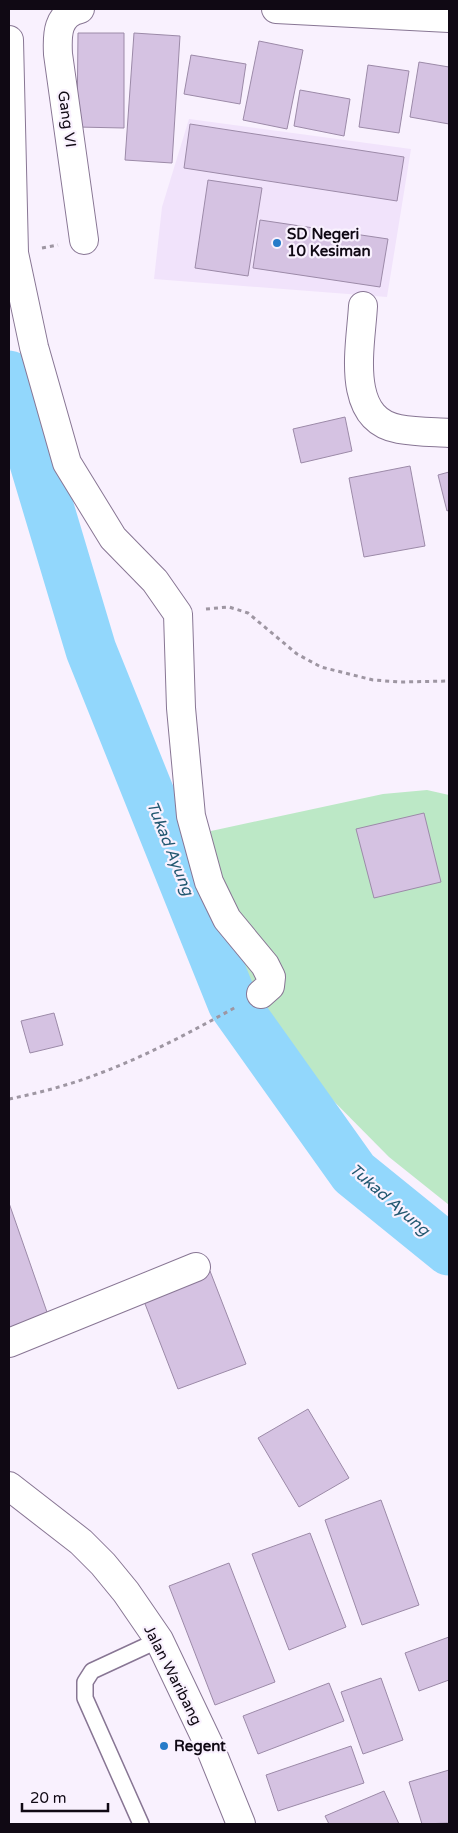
<svg xmlns="http://www.w3.org/2000/svg" width="458" height="1833" font-family="'Varela Round',sans-serif">
<style>
.built{fill:#f1e3fb}
.green{fill:#bce8c6}
.lines{fill:none;stroke-linecap:round;stroke-linejoin:round}
.river{stroke:#92d7fc;stroke-width:51}
.building{fill:#d5c2e2;stroke:#9c8aa8}
.service-casing{stroke:#887694;stroke-width:18}
.minor-casing{stroke:#887694;stroke-width:30}
.tertiary-casing{stroke:#887694;stroke-width:30}
.path{stroke:#9e96a2;stroke-width:3;stroke-dasharray:4 4;stroke-linecap:butt}
.service{stroke:#fff;stroke-width:15}
.minor{stroke:#fff;stroke-width:28}
.tertiary{stroke:#fff;stroke-width:28}
.poi-dot{fill:#267bc9;stroke:#f9f1fe;stroke-width:2}
.labels{text-anchor:middle;stroke-width:4.5;stroke-linejoin:round;paint-order:stroke}
.street-label{font-size:15px;fill:#100914;stroke:#f9f1fe}
.poi-label{font-size:15px;font-weight:bold;fill:#100914;stroke:#f9f1fe;text-anchor:start}
.water-label{font-size:16px;font-style:italic;fill:#225871;stroke:#f9f1fe}
</style>
<rect width="100%" height="100%" fill="#f9f1fe"/>
<!-- built -->
<path class="built" d="M189 119 411 149 387 297 154 279 162 207Z"/>
<!-- green -->
<path class="green" d="M427 790 449 795V1205L389 1157 294 1061 249 982 213 871 211 831 383 794Z"/>
<g class="lines">
<!-- river -->
<path class="river" d="M9 376 91 650 233 1003 354 1173 449 1250"/>
</g>
<!-- building -->
<g class="building">
<path d="M78 33H124V128L77 127Z"/>
<path d="M134 33 180 36 172 163 125 160Z"/>
<path d="M259 41 303 50 287 129 243 120Z"/>
<path d="M191 55 246 64 240 104 184 94Z"/>
<path d="M419 62 449 67V124L410 117Z"/>
<path d="M368 65 409 71 399 133 359 127Z"/>
<path d="M300 90 350 99 344 136 294 126Z"/>
<path d="M190 124 404 157 397 201 184 168Z"/>
<path d="M208 180 262 188 248 276 195 268Z"/>
<path d="M260 220 388 239 380 287 253 268Z"/>
<path d="M345 417 352 451 301 463 293 429Z"/>
<path d="M410 466 425 546 364 557 349 478Z"/>
<path d="M449 472V510L447 511 438 475Z"/>
<path d="M424 813 441 882 374 898 356 829Z"/>
<path d="M54 1013 63 1045 30 1053 21 1021Z"/>
<path d="M9 1203 48 1315 9 1328Z"/>
<path d="M210 1271 246 1364 178 1389 142 1296Z"/>
<path d="M308 1409 349 1478 299 1507 258 1438Z"/>
<path d="M381 1500 419 1605 362 1625 325 1520Z"/>
<path d="M310 1533 346 1627 289 1650 252 1554Z"/>
<path d="M229 1563 275 1682 215 1705 169 1586Z"/>
<path d="M449 1637V1680L419 1691 405 1653Z"/>
<path d="M381 1678 403 1740 363 1754 341 1692Z"/>
<path d="M329 1683 344 1721 258 1754 243 1716Z"/>
<path d="M351 1746 364 1783 278 1811 266 1775Z"/>
<path d="M449 1770V1823L422 1824 409 1782Z"/>
<path d="M384 1791 399 1824H329L325 1816Z"/>
</g>
<g class="lines">
<!-- service casing -->
<g class="service-casing">
<path id="service" d="M141 1824 85 1698V1682L92 1671 159 1640"/>
</g>
<!-- minor casing -->
<g class="minor-casing">
<g id="minor">
<path d="M80 9C57 14 57 35 58 54L84 240"/>
<path d="M276 9 449 18"/>
<path d="M9 40 14 253 34 347 67 463 113 538 155 581 178 614 181 708 191 816 209 882 227 919 265 965 271 977 270 986 261 994"/>
<path d="M363 306C361 345 344 419 399 429 415 432 433 432 449 433"/>
<path d="M9 1343 196 1267"/>
</g>
</g>
<!-- tertiary casing -->
<g class="tertiary-casing">
<path id="tertiary" d="M9 1486 81 1542 103 1564 126 1592 159 1640 209 1745 241 1824"/>
</g>
<!-- path -->
<g class="path">
<path d="M42 248 58 245"/>
<path d="M206 609 229 607 248 613 297 654 321 667 373 680 400 682 449 681"/>
<path d="M9 1099C39 1093 69 1085 98 1074 146 1056 191 1032 236 1007"/>
</g>
<!-- service -->
<use href="#service" class="service"/>
<!-- minor -->
<use href="#minor" class="minor"/>
<!-- tertiary -->
<use href="#tertiary" class="tertiary"/>
</g>
<!-- markers -->
<g class="poi-dot">
<circle cx="277" cy="243" r="5"/>
<circle cx="164" cy="1746" r="5"/>
</g>
<g class="labels">
<!-- street labels -->
<g class="street-label">
<text transform="translate(67 119) rotate(82)" y="5">Gang VI</text>
<text transform="translate(173 1675) rotate(63)" y="5">Jalan Waribang</text>
</g>
<!-- poi labels -->
<g class="poi-label">
<text x="287" y="239">SD Negeri<tspan x="287" dy="17">10 Kesiman</tspan></text>
<text x="174" y="1751">Regent</text>
</g>
<!-- water labels -->
<g class="water-label">
<text transform="translate(171 848) rotate(68)" y="6">Tukad Ayung</text>
<text transform="translate(390 1199) rotate(41)" y="6">Tukad Ayung</text>
</g>
</g>
<!-- border -->
<rect width="458" height="1833" fill="none" stroke="#100914" stroke-width="20"/>
<!-- scale -->
<path d="M22 1803v8h86v-8" fill="none" stroke="#100914" stroke-width="2.5"/>
<text x="30" y="1803" font-size="15" fill="#100914" stroke="#f9f1fe" stroke-width="4" paint-order="stroke">20 m</text>
</svg>
